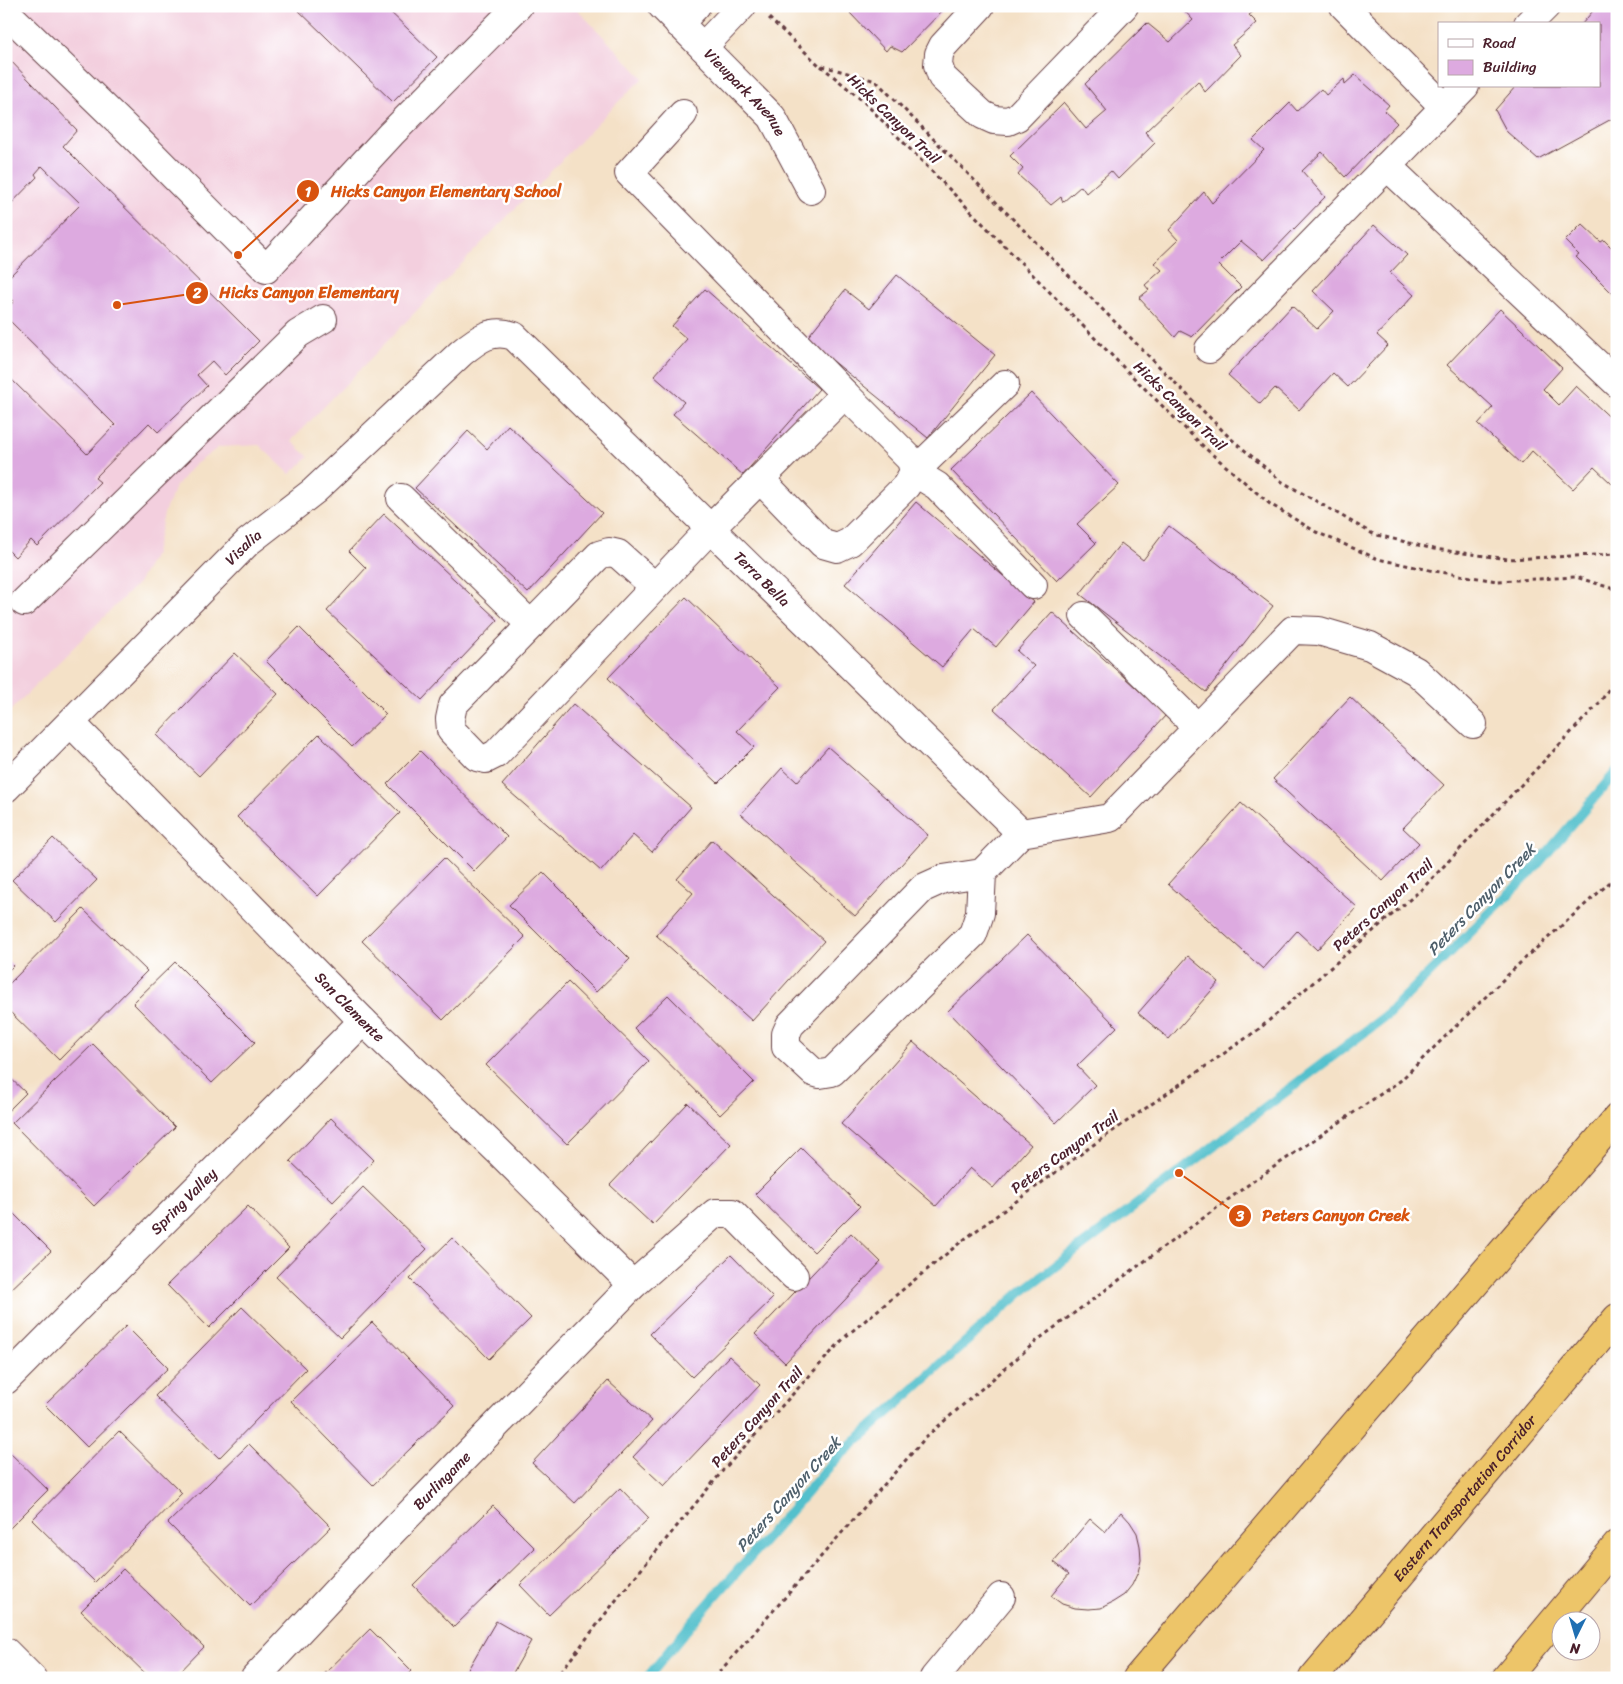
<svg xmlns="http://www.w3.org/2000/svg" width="1623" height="1684" font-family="Sriracha,sans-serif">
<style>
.built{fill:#f3cfde}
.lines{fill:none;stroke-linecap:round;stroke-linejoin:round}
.stream{stroke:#53c0cc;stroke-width:10}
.building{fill:#ddaae0}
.minor-casing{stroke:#643c42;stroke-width:30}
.highway-casing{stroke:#643c42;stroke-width:30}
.path{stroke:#643c42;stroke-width:3;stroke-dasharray:4 4;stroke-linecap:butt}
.minor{stroke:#fff;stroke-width:28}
.highway{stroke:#edc569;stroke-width:28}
.labels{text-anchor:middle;stroke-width:5;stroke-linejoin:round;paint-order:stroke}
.street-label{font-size:15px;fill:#4a1f2b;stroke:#fff}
.water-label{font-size:16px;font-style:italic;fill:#4e5f6b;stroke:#fff}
.leader{fill:none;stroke:#d8530f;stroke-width:2}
.callout-dot{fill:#d8530f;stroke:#fff;stroke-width:2}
.mark-label{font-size:15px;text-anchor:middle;font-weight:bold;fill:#fff}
.callout-label{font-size:16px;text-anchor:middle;font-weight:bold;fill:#d8530f;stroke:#fff;stroke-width:5;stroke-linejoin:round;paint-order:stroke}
</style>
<rect width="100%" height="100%" fill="#fff"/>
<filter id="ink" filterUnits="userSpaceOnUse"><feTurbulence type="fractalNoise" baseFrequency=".02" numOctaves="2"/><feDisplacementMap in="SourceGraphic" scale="10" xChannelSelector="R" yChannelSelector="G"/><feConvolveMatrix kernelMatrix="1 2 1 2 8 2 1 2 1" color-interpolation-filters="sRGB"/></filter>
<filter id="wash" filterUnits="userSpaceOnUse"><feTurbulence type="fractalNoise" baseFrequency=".0096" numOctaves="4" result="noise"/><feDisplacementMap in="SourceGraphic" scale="20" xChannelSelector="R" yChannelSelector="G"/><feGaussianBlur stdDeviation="1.12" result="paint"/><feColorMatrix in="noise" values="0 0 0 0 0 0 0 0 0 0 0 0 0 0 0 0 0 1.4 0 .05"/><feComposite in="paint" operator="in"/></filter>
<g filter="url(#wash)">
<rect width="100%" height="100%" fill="#f4e1c7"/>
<!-- built -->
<path class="built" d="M6 6H574L643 78 610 110 291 441 309 457 290 474 259 445 219 447 193 466 176 486 165 510 155 553 138 583 6 715Z"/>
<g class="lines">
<!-- stream -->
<path class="stream" d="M647 1678 697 1617 835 1460 1020 1293 1387 1015 1531 872 1617 771"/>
</g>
<g id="blocks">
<!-- building -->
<g class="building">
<path d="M294 6H384L437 57 393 102Z"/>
<path d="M857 6H947L902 52 890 46 886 51 850 13Z"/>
<path d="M1180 6H1260L1249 15 1257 23 1232 45 1241 55 1205 92 1198 81 1145 132 1155 143 1118 179 1111 171 1086 193 1081 186 1063 202 1061 197 1051 205 1018 175 1023 169 1010 156 1064 103 1086 129 1107 111 1085 84 1147 23 1170 42 1193 20Z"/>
<path d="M1597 6H1617V116L1538 159 1507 132 1495 110 1516 86H1599V24H1582Z"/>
<path d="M8 58 77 130 63 146 259 341 225 375 212 361 197 375 207 386 158 432 149 423 95 478 100 482 37 546 31 540 15 557 6 548V374L87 454 115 425 6 317V310L14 301 6 293V280L81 204 42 166 35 174 37 177 6 209V60Z"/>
<path d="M1355 75 1389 105 1384 111 1397 123 1345 177 1322 152 1302 171 1325 197 1264 260 1241 241 1218 264 1241 287 1192 337 1180 331 1175 337 1139 298 1149 290 1145 285 1162 270 1154 263 1178 240 1169 230 1204 192 1212 203 1264 150 1253 140 1290 103 1297 111 1321 89 1326 95 1344 79 1345 84Z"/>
<path d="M1582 224 1601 242 1604 240 1617 253V298L1576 257 1579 255 1565 241Z"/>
<path d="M1374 225 1407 255 1390 273 1414 295 1377 335 1388 345 1348 387 1333 373 1299 410 1275 388 1260 404 1228 375 1292 306 1317 329 1334 311 1313 291Z"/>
<path d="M897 275 995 355 928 438 806 339 845 290 869 309Z"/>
<path d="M705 289 819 389 743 475 673 414 684 402 654 376 687 339 672 326Z"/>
<path d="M1500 309 1562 368 1543 389 1559 405 1576 386 1617 424V479L1612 484 1594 467 1573 489 1532 451 1521 464 1478 424 1493 407 1447 365Z"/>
<path d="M1031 393 1119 485 1077 524 1096 543 1057 581 951 470Z"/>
<path d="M508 425 602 513 528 593 415 488 468 431 487 449Z"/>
<path d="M916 502 1034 602 996 647 974 629 942 667 845 584Z"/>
<path d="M384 514 498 620 422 700 327 611 366 568 349 551Z"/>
<path d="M1169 526 1273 606 1206 692 1080 594 1121 543 1143 560Z"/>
<path d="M686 597 780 687 737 731 754 747 718 783 608 678Z"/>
<path d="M1052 612 1166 715 1091 797 994 709 1034 666 1017 651Z"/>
<path d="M299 627 386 714 352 747 266 661Z"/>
<path d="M235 653 278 694 199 776 156 735Z"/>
<path d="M1350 697 1444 785 1403 828 1419 843 1383 881 1273 779Z"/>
<path d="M573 704 691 807 652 852 633 835 601 871 502 785Z"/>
<path d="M319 734 400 813 318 896 237 817Z"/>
<path d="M828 747 928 835 855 916 741 814 782 768 797 782Z"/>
<path d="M420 751 507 837 474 871 387 784Z"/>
<path d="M1241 803 1357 907 1317 950 1297 931 1263 969 1168 884Z"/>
<path d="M53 838 97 880 56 922 12 880Z"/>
<path d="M712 840 824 941 752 1021 656 935 693 893 677 879Z"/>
<path d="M444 858 525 937 443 1020 362 941Z"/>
<path d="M543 872 630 959 596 992 509 905Z"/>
<path d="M83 909 147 971 59 1060 6 1008V987Z"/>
<path d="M1027 935 1117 1027 1077 1066 1095 1085 1056 1123 948 1011Z"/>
<path d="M1188 956 1219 982 1169 1039 1138 1013Z"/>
<path d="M6 959 13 966 6 973Z"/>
<path d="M175 962 255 1042 212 1083 133 1003Z"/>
<path d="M568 982 649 1061 567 1144 486 1065Z"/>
<path d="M668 995 754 1082 720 1115 634 1028Z"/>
<path d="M913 1042 1031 1145 993 1188 970 1168 936 1206 841 1124Z"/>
<path d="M93 1044 175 1127 94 1206 12 1123Z"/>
<path d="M6 1074 26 1093 6 1113Z"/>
<path d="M688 1103 731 1144 653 1225 610 1185Z"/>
<path d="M331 1118 374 1160 333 1202 290 1161Z"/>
<path d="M801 1148 860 1206 814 1252 755 1194Z"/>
<path d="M363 1187 427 1249 340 1338 276 1277Z"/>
<path d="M6 1206 51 1251 6 1294Z"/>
<path d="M248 1206 289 1248 209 1328 167 1285Z"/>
<path d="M851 1233 881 1262 785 1363 755 1334Z"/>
<path d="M452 1238 531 1318 489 1359 410 1279Z"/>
<path d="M731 1255 773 1298 692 1377 650 1334Z"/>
<path d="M242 1307 306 1369 219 1458 155 1396Z"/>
<path d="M372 1322 454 1406 373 1485 291 1401Z"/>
<path d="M126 1326 168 1368 87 1447 45 1405Z"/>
<path d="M729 1356 760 1385 664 1486 633 1457Z"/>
<path d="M608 1381 652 1421 575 1503 532 1463Z"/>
<path d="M119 1431 182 1493 95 1582 32 1520Z"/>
<path d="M249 1444 331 1527 250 1606 168 1523Z"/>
<path d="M6 1449 48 1490 6 1532Z"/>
<path d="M620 1488 649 1518 549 1615 520 1585Z"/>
<path d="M493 1506 535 1548 454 1627 413 1585Z"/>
<path d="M1121 1512 1130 1522 1137 1533 1140 1546 1141 1560 1138 1572 1132 1585 1124 1595 1113 1602 1101 1608 1088 1609 1075 1608 1062 1604 1051 1596 1069 1574 1054 1562 1090 1519 1105 1532Z"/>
<path d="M123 1569 204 1647 174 1678H150L81 1611Z"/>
<path d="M496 1621 531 1641 510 1678H463Z"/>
<path d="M370 1629 412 1671 405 1678H320Z"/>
</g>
</g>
</g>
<g filter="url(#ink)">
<use href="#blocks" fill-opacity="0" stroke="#643c42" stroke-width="1"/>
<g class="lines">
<!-- minor casing -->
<g class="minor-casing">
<g id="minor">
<path id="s1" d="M662 6 772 117 811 190"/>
<path d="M980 6 943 46 939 54 938 65 942 77 983 115 994 120 1008 121 1017 117 1124 6"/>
<path d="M1344 6 1444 107"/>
<path d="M6 12 135 137 266 269 391 134 518 6"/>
<path d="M679 24 696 6"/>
<path d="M1528 24 1546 6"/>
<path d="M703 47 742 6"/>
<path d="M1387 166 1617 383"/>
<path d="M1209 349 1465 86"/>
<path d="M1005 384 914 472 937 486 1033 585"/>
<path d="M760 479 823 544 837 548 850 542 906 486 914 472 911 460 845 394"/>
<path d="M401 498 531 625"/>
<path d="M655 587 618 554 609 552 599 555 453 705 450 719 451 730 477 757 486 759 496 754 711 528 845 394 629 173 683 114"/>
<path d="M24 602 298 334 323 319"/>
<path d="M1084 616 1198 728"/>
<path id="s2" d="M71 723 363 1021 498 1151 633 1285"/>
<path id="s3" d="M6 788 248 542 314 491 461 353C478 339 492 328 514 336L1021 833"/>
<path d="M982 873 943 879 923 888 790 1025 786 1034V1047L813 1072 820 1074 832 1072 973 934 980 913 982 873 1021 833 1110 818 1293 630 1319 631 1370 646 1416 671 1473 724"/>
<path id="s4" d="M6 1380 363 1021"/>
<path d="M6 1652 32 1678"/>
<path id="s5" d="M255 1678 385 1539 633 1285 715 1213H732L794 1276"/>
<path d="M934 1678 1001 1597"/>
</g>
</g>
<!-- highway casing -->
<g class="highway-casing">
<g id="highway">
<path d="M1137 1678 1617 1118"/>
<path id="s6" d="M1313 1678 1617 1318"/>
<path d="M1506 1678 1617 1545"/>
</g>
</g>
<!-- path -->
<g class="path">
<path d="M769 18 819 65 876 81 1229 437 1281 481 1373 534 1434 549 1508 559 1617 554"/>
<path d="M821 66 863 101 1125 369 1206 449 1270 504 1316 532 1378 559 1434 571 1497 581 1576 577 1617 590"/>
<path d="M556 1678 620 1595 725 1468 845 1337 962 1241 1093 1145 1259 1029 1422 889 1601 701 1617 676"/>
<path d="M714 1678 927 1436 1039 1339 1252 1182 1400 1081 1520 963 1617 876"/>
</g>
<!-- minor -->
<use href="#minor" class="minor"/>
<!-- highway -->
<use href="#highway" class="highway"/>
</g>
</g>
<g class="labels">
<!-- street labels -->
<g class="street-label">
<text dy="5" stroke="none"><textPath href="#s1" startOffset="120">Viewpark Avenue</textPath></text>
<text transform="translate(894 119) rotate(44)" y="5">Hicks Canyon Trail</text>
<text transform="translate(1180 406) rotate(44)" y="5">Hicks Canyon Trail</text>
<text dy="5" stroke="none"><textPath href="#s3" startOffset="338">Visalia</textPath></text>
<text dy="5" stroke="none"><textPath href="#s3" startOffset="1036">Terra Bella</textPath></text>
<text transform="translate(1383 905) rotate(-42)" y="5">Peters Canyon Trail</text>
<text dy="5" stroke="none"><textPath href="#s2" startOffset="398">San Clemente</textPath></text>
<text transform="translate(1065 1152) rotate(-36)" y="5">Peters Canyon Trail</text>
<text dy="5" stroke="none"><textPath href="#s4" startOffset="252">Spring Valley</textPath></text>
<text transform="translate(757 1417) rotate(-48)" y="5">Peters Canyon Trail</text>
<text dy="5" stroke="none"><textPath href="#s5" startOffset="272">Burlingame</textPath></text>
<text dy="5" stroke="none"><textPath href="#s6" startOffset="235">Eastern Transportation Corridor</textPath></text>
</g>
<!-- water labels -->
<g class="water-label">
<text transform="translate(1481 899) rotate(-46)" y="6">Peters Canyon Creek</text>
<text transform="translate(788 1494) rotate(-48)" y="6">Peters Canyon Creek</text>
</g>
</g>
<!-- callouts -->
<path class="leader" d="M238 255L308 191M117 305L197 293M1179 1173L1240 1216"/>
<g class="callout-dot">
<circle cx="238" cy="255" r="5"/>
<circle cx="117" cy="305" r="5"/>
<circle cx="1179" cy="1173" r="5"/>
<circle cx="308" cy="191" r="12"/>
<circle cx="197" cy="293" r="12"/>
<circle cx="1240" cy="1216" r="12"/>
</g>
<g class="mark-label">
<text x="308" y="197">1</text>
<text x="197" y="298">2</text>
<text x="1240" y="1221">3</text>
</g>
<g class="callout-label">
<text x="446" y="197">Hicks Canyon Elementary School</text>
<text x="309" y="298">Hicks Canyon Elementary</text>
<text x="1336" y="1221">Peters Canyon Creek</text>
</g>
<!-- margin -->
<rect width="1623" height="1684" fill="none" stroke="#fff" stroke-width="25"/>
<!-- legend -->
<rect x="1438" y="22" width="162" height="65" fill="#ffffff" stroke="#b7a5aa"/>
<rect x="1448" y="39" width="25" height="8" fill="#ffffff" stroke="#b7a5aa"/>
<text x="1483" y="48" font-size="15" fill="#4a1f2b">Road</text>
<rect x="1448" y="60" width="25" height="15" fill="#ddaae0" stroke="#b7a5aa"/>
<text x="1483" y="72" font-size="15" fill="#4a1f2b">Building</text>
<!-- north arrow -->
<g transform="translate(1576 1636) rotate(185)"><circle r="24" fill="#ffffff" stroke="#b7a5aa"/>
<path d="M0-4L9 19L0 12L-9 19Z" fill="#1f6fb2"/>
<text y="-8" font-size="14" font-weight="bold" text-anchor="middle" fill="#4a1f2b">N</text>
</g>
</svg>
